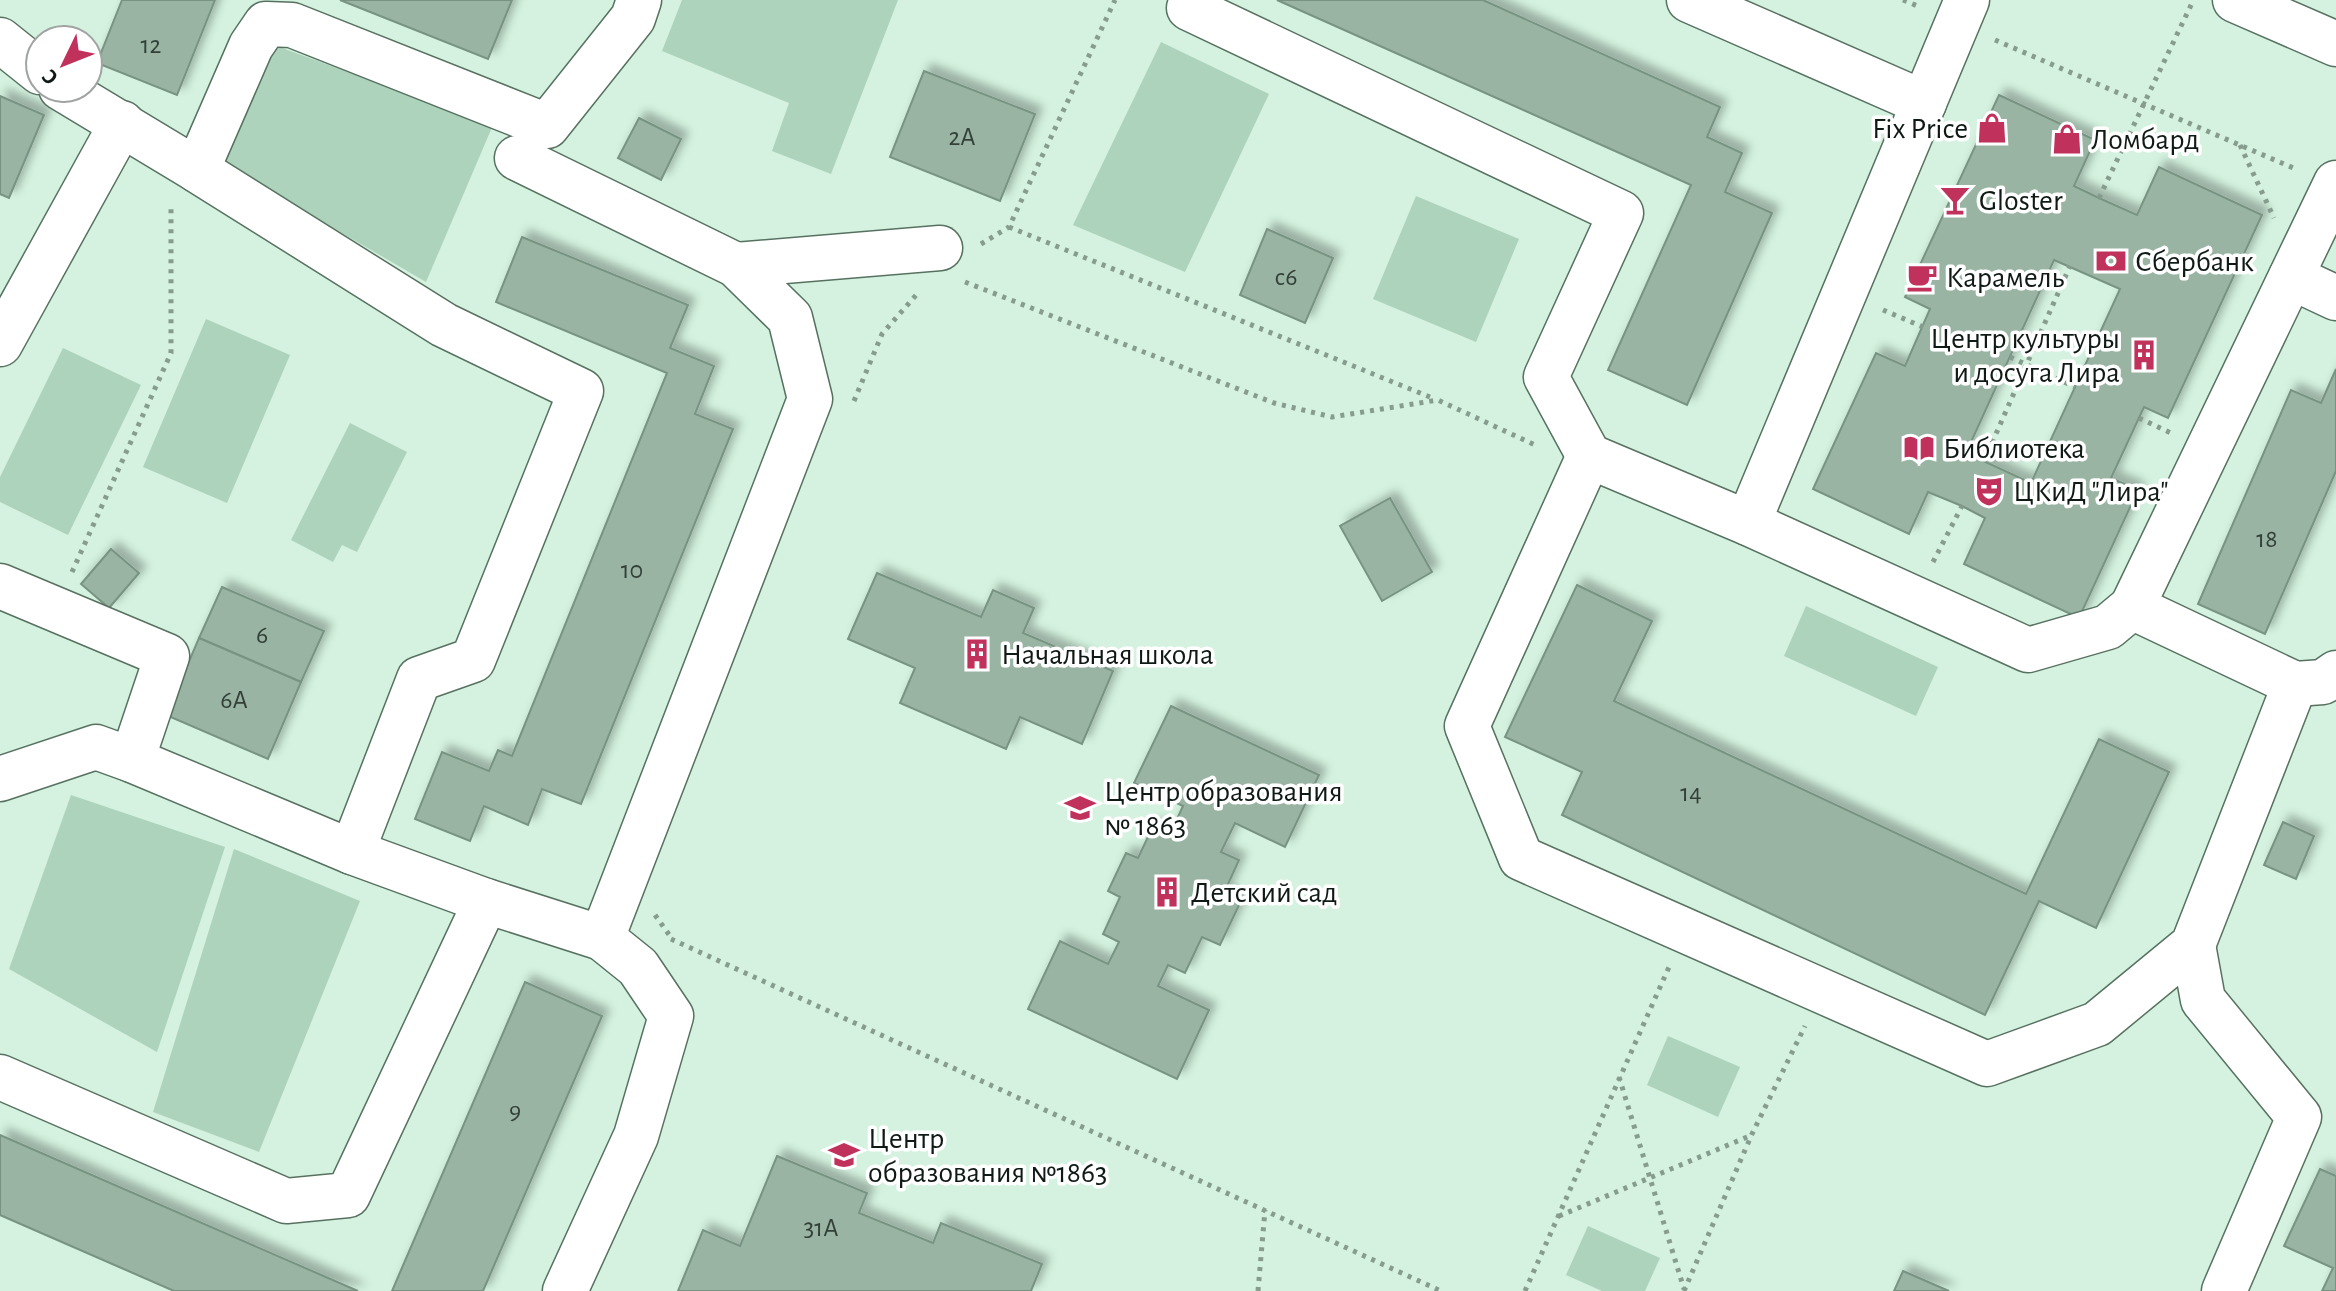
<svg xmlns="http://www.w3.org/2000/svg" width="2336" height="1291" font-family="'Alegreya Sans',sans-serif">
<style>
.green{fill:#aed3bc}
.building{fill:#99b4a3;stroke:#789382;stroke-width:2;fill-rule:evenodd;filter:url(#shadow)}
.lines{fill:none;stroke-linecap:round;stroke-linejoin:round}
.minor-casing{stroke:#577161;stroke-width:47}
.path{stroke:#869c8e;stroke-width:5;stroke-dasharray:4 6;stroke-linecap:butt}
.minor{stroke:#fff;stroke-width:44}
.labels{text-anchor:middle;stroke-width:7;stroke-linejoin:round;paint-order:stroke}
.number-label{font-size:26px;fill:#324038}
.poi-label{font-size:30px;fill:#101a14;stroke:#fff;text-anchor:start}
</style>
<defs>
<filter id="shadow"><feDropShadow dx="7" dy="-7" stdDeviation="4" flood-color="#0004"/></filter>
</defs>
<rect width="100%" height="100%" fill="#d4f2df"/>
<!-- green -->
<g class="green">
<path d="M682 0H898L831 174 772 151 789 103 662 51Z"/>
<path d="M1161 42 1269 94 1185 272 1073 225Z"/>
<path d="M274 45 493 125 426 282 218 161Z"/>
<path d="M1416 196 1519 239 1476 342 1373 299Z"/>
<path d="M206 319 290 355 227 503 143 467Z"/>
<path d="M63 348 141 385 68 535 0 502V477Z"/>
<path d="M350 423 407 452 357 552 342 545 333 562 291 540Z"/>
<path d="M1806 606 1938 667 1916 716 1784 656Z"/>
<path d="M71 795 225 847 157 1052 9 969Z"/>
<path d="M234 849 360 901 259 1152 153 1112Z"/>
<path d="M1668 1036 1740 1067 1718 1117 1647 1085Z"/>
<path d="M1588 1226 1660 1258 1645 1291H1602L1566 1275Z"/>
</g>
<!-- building -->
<g class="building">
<path d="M122 0H215L177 95 97 63Z"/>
<path d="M340 0H512L488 59Z"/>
<path d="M1277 0H1483L1720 107 1707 137 1742 153 1725 192 1772 213 1687 405 1608 370 1691 185Z"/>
<path d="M924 71 1035 114 1000 201 890 157Z"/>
<path d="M1999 95 2095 140 2074 186 2099 198 2137 215 2159 167 2262 215 2168 418 2144 407 2111 478 2138 490 2079 618 1964 564 1985 518 1962 506 1928 492 1909 534 1813 489 1876 353 1905 366 1930 309 1905 297ZM2054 260 2120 289 2031 483 1966 453Z"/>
<path d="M0 96 44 115 9 198 0 194Z"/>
<path d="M639 118 681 139 661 180 618 158Z"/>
<path d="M1267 229 1333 258 1305 323 1240 295Z"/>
<path d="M522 237 688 305 670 348 714 366 695 414 733 429 581 804 542 789 528 825 484 806 470 841 415 819 442 752 489 771 498 750 512 756 667 373 496 302Z"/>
<path d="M2336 369V471L2265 634 2198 604 2291 390 2321 403Z"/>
<path d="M1390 498 1432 572 1382 601 1340 526Z"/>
<path d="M111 549 139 573 109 608 81 584Z"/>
<path d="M877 573 981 617 993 590 1034 608 1023 633 1113 671 1082 744 1020 717 1006 749 900 703 915 668 848 639Z"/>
<path d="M1577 585 1652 621 1614 701 2026 894 2099 739 2169 772 2096 928 2039 901 1985 1015 1562 815 1582 772 1505 737Z"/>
<path d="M222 587 324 631 301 682 199 638Z"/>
<path d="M199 638 301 682 268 759 166 715Z"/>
<path d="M1171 706 1319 775 1285 847 1235 823 1221 852 1239 860 1224 893 1241 901 1220 945 1202 937 1185 973 1168 965 1158 986 1209 1010 1177 1079 1028 1009 1060 941 1108 964 1119 942 1103 934 1120 897 1108 891 1126 853 1138 858 1153 826 1170 834 1183 806 1134 783Z"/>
<path d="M2283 822 2314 836 2296 879 2264 865Z"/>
<path d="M525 982 602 1016 483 1291H392Z"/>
<path d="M0 1135 358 1291H174L0 1215Z"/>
<path d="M777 1156 867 1193 859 1213 933 1243 941 1223 1042 1264 1031 1291H678L703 1230 740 1246Z"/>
<path d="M2320 1169 2336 1176V1291H2322L2333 1268 2284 1246Z"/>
<path d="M1903 1271 1949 1291H1894Z"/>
</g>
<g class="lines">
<!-- minor casing -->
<g class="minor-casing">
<g id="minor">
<path d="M1192 0 1189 8 1621 213 1546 377 1589 456 1748 523 2028 650 2108 627 2132 607 2295 684 2323 682 2336 673"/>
<path d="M1689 0 1924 103"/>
<path d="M2235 0 2336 44"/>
<path d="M0 40 40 72"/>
<path d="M61 88 197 170 251 46 266 24 292 25 547 126 633 18 639 0"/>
<path d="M197 170 444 325 581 391 473 660 419 679 352 852"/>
<path d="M736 265 940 248"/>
<path d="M2291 277 2336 298"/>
<path d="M0 344 122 123"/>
<path d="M1589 456 1467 726 1521 858 1987 1064 2097 1024 2193 945 2295 684"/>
<path d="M1748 523 1967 0"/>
<path d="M0 586 167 656 132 760"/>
<path d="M2132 607 2336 183"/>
<path d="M0 779 96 747 132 760 352 852 486 901 602 938 810 399 790 318 736 265 517 158"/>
<path d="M2193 945 2203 1000 2299 1117 2224 1291"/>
<path d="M0 1077 286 1201 348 1195 486 901"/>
<path d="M565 1291 636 1136 671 1016 638 967 602 938"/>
</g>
</g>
<!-- path -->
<g class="path">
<path d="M1903 0 1920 7"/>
<path d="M1995 40 2298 170"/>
<path d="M2240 145 2274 218"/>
<path d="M2099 198 2193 1"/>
<path d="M1009 227 1435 399"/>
<path d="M981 244 1009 227 1115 0"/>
<path d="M965 282 1274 403 1332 417 1438 400 1535 445"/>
<path d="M1883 310 1923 327"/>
<path d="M2010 357 2075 387"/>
<path d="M854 401 882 334 917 294"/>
<path d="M2139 418 2171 433"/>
<path d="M1984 461 2070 266"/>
<path d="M1933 562 1962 506"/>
<path d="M72 572 171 353V204"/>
<path d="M655 915 670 936"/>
<path d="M671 939 1441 1291"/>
<path d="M1619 1077 1684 1289"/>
<path d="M1559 1216 1752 1135"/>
<path d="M1258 1291 1265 1210"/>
<path d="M1525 1291 1669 967"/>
<path d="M1684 1291 1752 1134 1805 1026"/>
</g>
<!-- minor -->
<use href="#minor" class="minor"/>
</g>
<!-- icons -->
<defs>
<g id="shop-bare" transform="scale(2.4)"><path d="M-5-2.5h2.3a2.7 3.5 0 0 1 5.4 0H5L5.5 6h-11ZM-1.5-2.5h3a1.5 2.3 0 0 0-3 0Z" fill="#c0315c" stroke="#fff" stroke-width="2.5" paint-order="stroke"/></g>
<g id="bar-bare" transform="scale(2.4)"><path d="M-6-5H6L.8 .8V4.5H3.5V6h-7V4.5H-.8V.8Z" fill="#c0315c" stroke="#fff" stroke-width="2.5" paint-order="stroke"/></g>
<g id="bank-bare" transform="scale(2.4)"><path d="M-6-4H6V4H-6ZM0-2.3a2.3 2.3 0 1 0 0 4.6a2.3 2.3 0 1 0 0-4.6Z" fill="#c0315c" stroke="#fff" stroke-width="2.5" paint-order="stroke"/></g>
<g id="cafe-bare" transform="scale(2.4)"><path d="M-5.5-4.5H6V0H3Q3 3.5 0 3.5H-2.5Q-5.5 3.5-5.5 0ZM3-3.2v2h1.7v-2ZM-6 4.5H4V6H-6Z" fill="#c0315c" stroke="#fff" stroke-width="2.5" paint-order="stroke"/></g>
<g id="building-bare" transform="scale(2.4)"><path d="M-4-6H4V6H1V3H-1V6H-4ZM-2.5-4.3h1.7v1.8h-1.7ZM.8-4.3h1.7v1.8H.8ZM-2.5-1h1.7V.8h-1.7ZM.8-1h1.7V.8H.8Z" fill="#c0315c" stroke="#fff" stroke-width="2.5" paint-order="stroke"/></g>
<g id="library-bare" transform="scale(2.4)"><path d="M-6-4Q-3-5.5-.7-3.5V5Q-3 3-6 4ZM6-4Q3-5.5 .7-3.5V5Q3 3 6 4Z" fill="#c0315c" stroke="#fff" stroke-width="2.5" paint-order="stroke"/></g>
<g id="theatre-bare" transform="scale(2.4)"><path d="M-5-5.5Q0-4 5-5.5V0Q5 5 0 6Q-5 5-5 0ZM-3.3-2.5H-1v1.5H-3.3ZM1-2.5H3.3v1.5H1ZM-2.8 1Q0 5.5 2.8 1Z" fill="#c0315c" stroke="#fff" stroke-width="2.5" paint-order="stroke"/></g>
<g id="school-bare" transform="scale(2.4)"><path d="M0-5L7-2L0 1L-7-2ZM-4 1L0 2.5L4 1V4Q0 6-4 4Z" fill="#c0315c" stroke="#fff" stroke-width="2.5" paint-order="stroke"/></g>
</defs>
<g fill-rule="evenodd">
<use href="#shop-bare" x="1992" y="128"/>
<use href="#shop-bare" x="2067" y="139"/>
<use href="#bar-bare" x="1955" y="200"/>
<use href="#bank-bare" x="2111" y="261"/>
<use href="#cafe-bare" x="1922" y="277"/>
<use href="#building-bare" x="2144" y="355"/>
<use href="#library-bare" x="1919" y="448"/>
<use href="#theatre-bare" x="1989" y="491"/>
<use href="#building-bare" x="977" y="654"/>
<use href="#school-bare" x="1080" y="808"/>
<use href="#building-bare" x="1167" y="892"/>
<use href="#school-bare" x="844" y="1155"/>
</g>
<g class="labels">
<!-- number labels -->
<g class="number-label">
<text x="151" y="53">12</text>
<text x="962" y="145">2А</text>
<text x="1286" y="285">с6</text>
<text x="2267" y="547">18</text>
<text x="632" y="578">10</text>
<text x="262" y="643">6</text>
<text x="234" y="708">6А</text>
<text x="1691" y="801">14</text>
<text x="515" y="1119">9</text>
<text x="821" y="1236">31А</text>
</g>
<!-- poi labels -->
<g class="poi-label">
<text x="1968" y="138" text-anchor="end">Fix Price</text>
<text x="2091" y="149">Ломбард</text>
<text x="1979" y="210">Gloster</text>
<text x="2135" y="271">Сбербанк</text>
<text x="1946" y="287">Карамель</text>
<text x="2120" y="348" text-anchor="end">Центр культуры<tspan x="2120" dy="34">и досуга Лира</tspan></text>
<text x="1943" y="458">Библиотека</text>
<text x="2013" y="501">ЦКиД "Лира"</text>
<text x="1001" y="664">Начальная школа</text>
<text x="1104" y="801">Центр образования<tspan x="1104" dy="34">№ 1863</tspan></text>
<text x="1191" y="902">Детский сад</text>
<text x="868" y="1148">Центр<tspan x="868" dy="34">образования №1863</tspan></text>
</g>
</g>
<!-- north arrow -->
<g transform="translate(64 64) rotate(227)"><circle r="38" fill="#ffffff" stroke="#9fa3a1" stroke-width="2"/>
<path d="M0-6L14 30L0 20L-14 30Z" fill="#c0315c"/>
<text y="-12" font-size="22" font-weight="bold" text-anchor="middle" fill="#101a14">С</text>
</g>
</svg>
